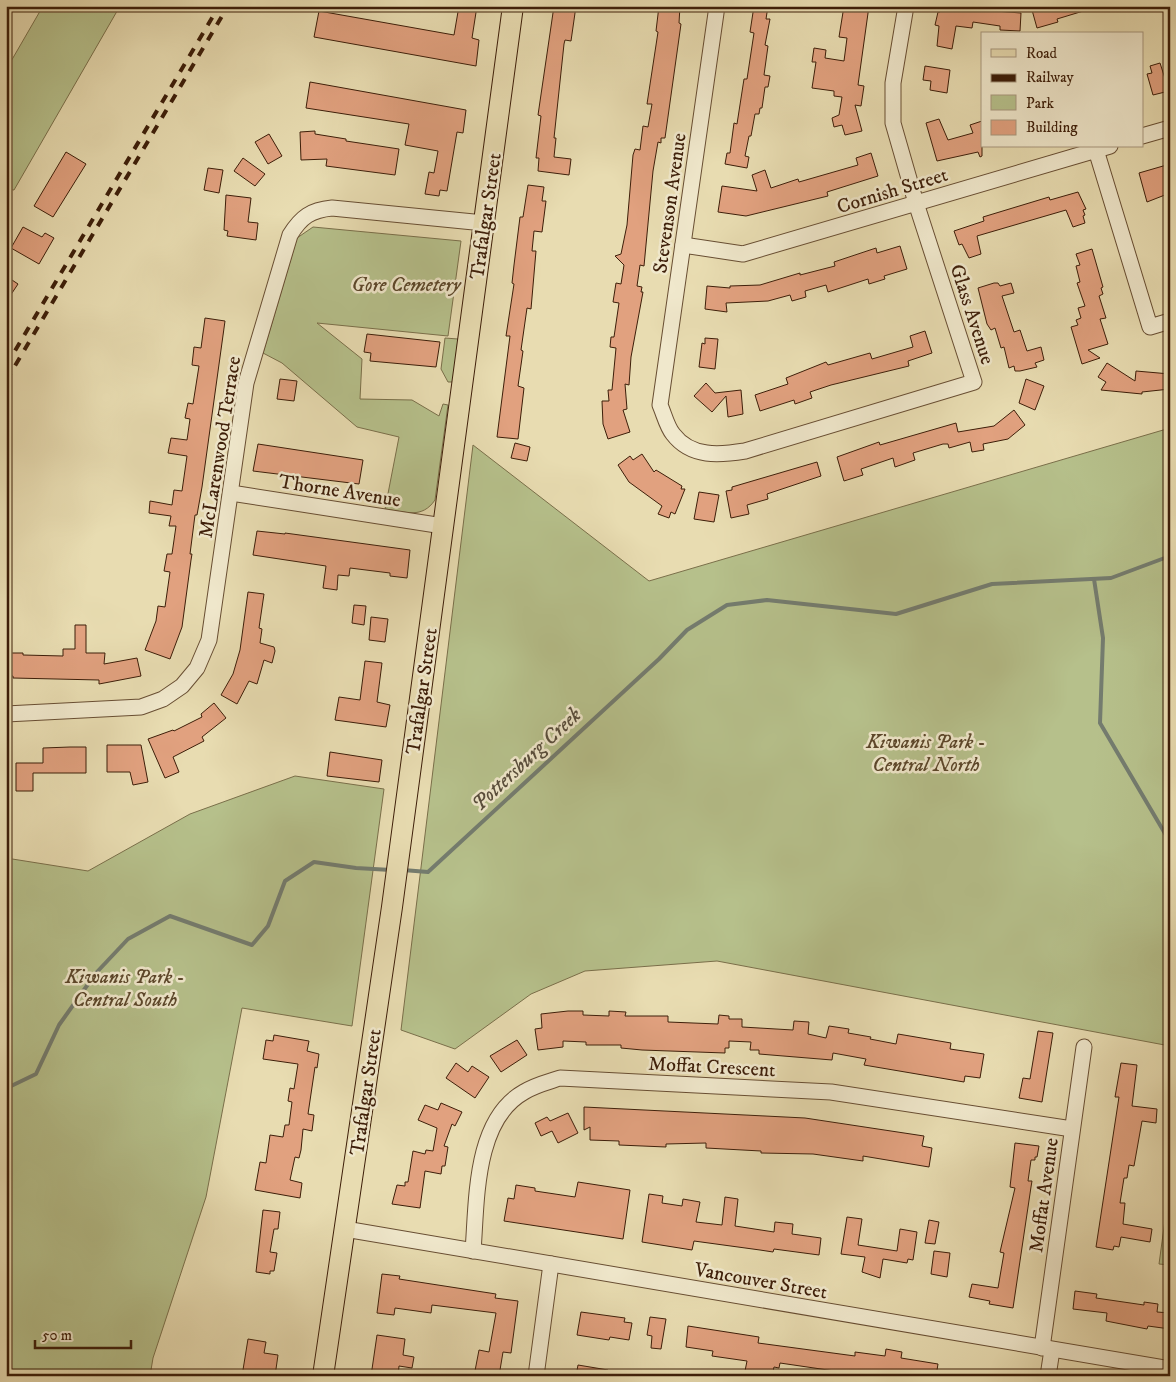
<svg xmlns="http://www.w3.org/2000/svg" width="1176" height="1382" font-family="'IM FELL DW Pica',serif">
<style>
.green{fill:#b6c08b;stroke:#7a6f4a}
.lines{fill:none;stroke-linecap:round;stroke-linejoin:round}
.stream{stroke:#747c6f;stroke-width:4}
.building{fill:#e1a17f;stroke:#3d1e09}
.minor-casing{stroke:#684e33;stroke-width:17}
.major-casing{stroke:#3d1e09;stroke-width:22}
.minor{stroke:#f0e8cc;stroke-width:15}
.major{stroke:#e8dcb1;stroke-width:20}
.rail{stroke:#3d1e09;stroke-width:4;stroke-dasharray:9 9;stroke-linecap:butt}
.labels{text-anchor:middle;stroke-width:5;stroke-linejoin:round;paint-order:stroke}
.street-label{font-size:20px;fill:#3d1e09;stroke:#f0e8cc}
.park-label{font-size:20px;font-style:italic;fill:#5b462a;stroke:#f0e8cc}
.water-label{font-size:21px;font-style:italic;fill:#584d3c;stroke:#f0e8cc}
</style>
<rect width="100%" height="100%" fill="#e8dcb1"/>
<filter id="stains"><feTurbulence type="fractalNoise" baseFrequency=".004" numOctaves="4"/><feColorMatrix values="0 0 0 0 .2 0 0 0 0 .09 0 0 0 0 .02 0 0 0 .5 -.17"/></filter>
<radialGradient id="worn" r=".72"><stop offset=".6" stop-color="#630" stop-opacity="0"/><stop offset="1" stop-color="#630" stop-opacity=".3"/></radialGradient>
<!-- green -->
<g class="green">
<path d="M43 6H120L14 190 6 189V61L10 63Z"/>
<path d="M313 227 461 241 448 336 317 323 362 359 360 399 412 400 439 416 443 404 448 405 435 500C422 519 406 512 385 509L399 437 357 427 282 363 263 353 297 238Z"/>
<path d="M445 338 458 339 453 382H448L441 369Z"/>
<path d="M1170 428V1046L717 961 585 971 531 994 455 1049 401 1030 473 445 649 581Z"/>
<path d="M295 776 384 789 352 1026 242 1008 206 1197 153 1358 150 1376H6V858L88 871 190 814Z"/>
<path d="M1170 1183V1265L1159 1264Z"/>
</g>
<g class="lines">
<!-- stream -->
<g class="stream">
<path d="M1094 579 1103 638 1100 723 1170 842"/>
<path d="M403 870 428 872 659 659 687 630 727 605 767 600 896 614 992 584 1111 578 1170 556"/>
<path d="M6 1090 7 1088 36 1074 59 1025 96 973 128 939 170 916 252 945 268 926 285 881 314 862 356 868 391 870"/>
</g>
</g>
<!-- building -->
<g class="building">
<path d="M459 6H477L472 38 479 40 476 66 314 37 319 11 454 35Z"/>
<path d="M554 6H576L571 41 565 40 564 44 554 138H556L554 157 571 159 569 175 538 171 539 158H536L541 116 538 115Z"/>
<path d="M659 6H680L679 23 681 24 665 138H661V143L658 142 653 171 644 266 640 265 637 286 642 287 641 292H643L631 357 629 385 625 384 627 409 623 410 630 432 608 439 603 424 602 401H609L608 390H612L616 348 610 347 611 337H614L619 303 613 302 616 283 621 284 624 265 615 256 621 254 627 225 633 155 635 149 640 150 643 126 648 127 652 104H647L658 32 656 31Z"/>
<path d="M754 6H768L766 19H770L765 45 768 46 764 75 770 76 768 87H765L762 108H760L759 114H755L751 136H749L745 156 749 157 747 168 725 164 727 153H730L734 123 737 124 744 79H747L754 33 750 32Z"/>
<path d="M844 6H869L858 85 864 86 861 106 855 105 862 131 845 135 842 125 834 127 832 118 839 115 842 97 834 96V91L812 88 816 62H812L814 48 826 50 825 58 844 61 847 38 839 37Z"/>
<path d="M941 6 964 10V8L974 9 975 6 996 9 995 11 1021 13 1020 31 1000 30V26L973 22 972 28 956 26 952 49 937 46 939 26 935 25 938 12H940Z"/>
<path d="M1039 6H1089L1090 9 1057 19 1058 22 1037 28 1032 10 1040 8Z"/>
<path d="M1160 63 1169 91 1153 95 1147 74 1152 73 1150 66Z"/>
<path d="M925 66 950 70 947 93 930 90 931 81 923 80Z"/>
<path d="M310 82 466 110 463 133 457 132 447 191 440 190 439 196 425 194 429 172 434 173 438 151 405 145 409 124 306 108Z"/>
<path d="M939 119 948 140 973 133 970 125 982 121V156L980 157 978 152 937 161 926 123Z"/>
<path d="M315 131V134L346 139V141L399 149 395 175 326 166 327 159 301 160 300 132Z"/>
<path d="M269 134 282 156 268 164 255 142Z"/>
<path d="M66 152 86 164 53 217 34 206Z"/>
<path d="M871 153 878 176 827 192 828 196 746 216 718 212 722 186 757 191 752 175 765 170 771 188 798 179 799 182 858 165 856 158Z"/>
<path d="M243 158 265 174 255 186 234 171Z"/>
<path d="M1170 164V193L1147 202 1139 173Z"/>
<path d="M208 168 223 170 219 193 204 190Z"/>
<path d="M528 185 544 187 542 201H546L542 232 534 231 532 251H536L531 309 527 308 521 350 523 351 518 386 524 388 518 439 497 437 510 336H506L514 284 512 283 514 265 520 217H523Z"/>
<path d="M1078 192 1086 209 1083 210 1085 215 1083 216 1085 223 1073 227 1066 210 977 236 981 254 969 258 962 244 959 245 954 231 984 221 983 217 1049 197 1050 200Z"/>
<path d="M226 195 251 198 248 222 258 223 256 240 227 236 228 231 224 230Z"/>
<path d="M23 227 42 237 45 233 54 238 39 264 11 248Z"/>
<path d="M900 246 907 269 884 276 885 279 869 284 868 279 828 292 826 285 805 291 806 297 792 301 790 295 768 301 726 303 727 312 705 309 707 286 730 288V286L760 285 800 273V275L835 266 834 262 876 248 877 253Z"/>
<path d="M1092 249 1103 287 1101 288 1103 294 1099 296 1106 318 1100 319 1108 344 1088 350 1100 358 1082 364 1071 327 1078 325 1076 320 1081 318 1078 308 1085 306 1077 283 1080 282 1076 266 1080 265 1076 254Z"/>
<path d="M6 276 18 284 6 302Z"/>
<path d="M994 283H998L1000 286 1011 283 1014 293 1002 296 1014 332 1020 330 1027 351 1041 347 1044 360 1035 363 1037 367 1020 371H1015L1014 366 1009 368 1004 347 1001 348 995 328 991 330 987 324 978 288Z"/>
<path d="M205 318 225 321 202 487 197 515H195L190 554H192L191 560 182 627 170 659 145 650 156 621 158 606 165 607 170 572 164 571 167 554H172L176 526H169L171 516 149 513 150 501 172 505 174 490 182 491 187 456 168 453 171 438 187 440 190 419 185 418 188 403 193 404 199 366 192 365 194 347 201 348Z"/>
<path d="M925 331 932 353 908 361 909 366 831 385 810 392 812 398 795 404 794 400 760 411 755 395 788 384 786 378 826 362 828 365 870 353 872 359 913 347 910 336Z"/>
<path d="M367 334 440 342 436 367 370 361 371 353 364 352Z"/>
<path d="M705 338 718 339 715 369 699 367 702 343 705 344Z"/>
<path d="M1107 363 1135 381 1136 371 1170 374V389L1142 392V394L1101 390 1106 382 1098 377Z"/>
<path d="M280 379 297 381 294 401 277 399Z"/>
<path d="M1026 379 1044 386 1035 410 1019 403Z"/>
<path d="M706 383 715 393 741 390 743 414 728 417 726 396 712 412 694 396Z"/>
<path d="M1014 410 1025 425 1008 439 983 444 984 450 972 452 970 442 949 448 948 444H943L913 453 915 460 895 467 893 458 861 469 863 475 844 481 837 457 879 442 880 445 956 423 958 432 994 426Z"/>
<path d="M515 443 530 447 527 461 511 458Z"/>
<path d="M258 444 363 460 359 484 253 471Z"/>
<path d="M642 454 654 472 656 470 682 486 681 489H685L675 514 671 512 669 518 658 514 662 506 629 482 618 465 630 456 633 460Z"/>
<path d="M817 462 821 476 767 494 768 499 747 505 749 514 731 518 726 491 732 490V487Z"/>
<path d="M699 492 719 495 714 522 694 519Z"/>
<path d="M257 531 285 534V533L410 550 407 578 390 576V573L350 568 349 576 338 575 337 590 323 588 326 566 253 555Z"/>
<path d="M248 592 264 594 259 628 262 629 260 643 274 647 275 651 272 663 264 660 257 684 249 681 237 704 221 695 233 674 240 650Z"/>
<path d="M354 605 366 606 364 625 352 623Z"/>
<path d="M371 617 388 619 385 642 369 640Z"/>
<path d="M75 625H86V653H105L104 664 137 658 141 676 99 684V680L13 678V676H7L6 653H23V655L63 656V649H75Z"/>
<path d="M365 661 382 663 377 702 390 705 386 727 335 720 339 697 360 700Z"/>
<path d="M214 703 226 718 202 737 204 741 173 757 179 772 165 778 148 739 173 730 174 731 202 717 201 714Z"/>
<path d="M107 745H141L148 782 133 785 130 772H107Z"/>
<path d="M70 747H86V773H33V791H16V763H43V748Z"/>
<path d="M330 752 382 760 379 782 327 776Z"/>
<path d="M568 1011H583V1015L609 1016V1011L626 1012 625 1016H668V1022L718 1024 719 1015 729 1016V1019H742V1027L793 1030 794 1021 809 1022 808 1034 826 1038 829 1026 849 1029 848 1033 871 1037 870 1039 896 1044 898 1034 951 1043 950 1049 984 1054 980 1078 965 1076 964 1082 864 1065 866 1059 833 1053 832 1060 759 1054V1050H750L751 1042 729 1041V1048H725V1053L642 1050 621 1048V1045H586V1042L563 1041V1047L538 1050 535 1029 542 1028 541 1014Z"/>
<path d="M1038 1031 1053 1033 1042 1102 1019 1098 1023 1078 1030 1079Z"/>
<path d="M274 1035 309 1041 307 1051 319 1054 317 1068 315 1067 308 1114 314 1115 312 1131 303 1129 301 1150 299 1158 295 1157 290 1180 302 1183 300 1198 255 1190 260 1162 266 1163 270 1135 283 1137 285 1125H289L292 1102 288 1101 290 1088 294 1089 298 1064 263 1059 266 1040 273 1041Z"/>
<path d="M517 1040 527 1055 501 1072 490 1056Z"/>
<path d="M456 1063 468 1072 472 1066 489 1077 475 1098 446 1078Z"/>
<path d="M1121 1063 1137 1065 1132 1106 1157 1109 1156 1123 1142 1121 1134 1166 1129 1165 1127 1178H1124L1120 1203H1125L1123 1224 1152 1229 1150 1242 1121 1237 1119 1247 1114 1246 1113 1250 1096 1247 1119 1097H1115Z"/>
<path d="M441 1103 462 1112 455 1126 452 1124 444 1146 448 1147 445 1166H442L441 1174 425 1171 420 1208 392 1204 397 1185 405 1186V1182H408L413 1151 425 1154 426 1150 433 1151 437 1128 418 1120 425 1105 438 1110Z"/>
<path d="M584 1107 805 1118 924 1136 922 1146 932 1148 929 1167 863 1156V1161L813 1154 761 1153V1151L706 1148V1143L666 1144V1147L619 1145V1141L590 1140V1127L584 1130Z"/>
<path d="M568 1113 578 1133 558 1143 552 1131 541 1136 535 1123 547 1117 550 1121Z"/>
<path d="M1015 1143 1039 1146 1037 1157H1035V1160H1031L1028 1181H1032L1031 1187 1013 1308 989 1304 990 1301 969 1297 972 1284 998 1288 1004 1253 1000 1252 1015 1188 1010 1187Z"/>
<path d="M578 1182 630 1190 623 1239 504 1221 508 1198 514 1199 516 1185 535 1188V1191L575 1197Z"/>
<path d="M649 1194 663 1196 662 1203 682 1206 683 1199 700 1202 696 1222 722 1225 725 1197 738 1199 735 1226 774 1232 775 1222 793 1224 792 1234 821 1238 819 1255 774 1249 773 1252 760 1250 694 1241 692 1250 642 1242Z"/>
<path d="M263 1210 280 1212 278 1229H274L270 1252 277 1253 274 1271H270V1274L256 1272Z"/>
<path d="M847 1217 862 1219 858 1245 897 1251 900 1229 917 1232 913 1260 908 1259 907 1263 883 1259 880 1278 862 1272 865 1257 841 1254Z"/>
<path d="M929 1220 939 1222 935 1244 925 1243Z"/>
<path d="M934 1251 950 1253 947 1277 931 1274Z"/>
<path d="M382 1274 400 1276 399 1279 496 1294 495 1298 518 1301 511 1353 503 1352 499 1376H474L479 1350 489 1352 496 1313 432 1305 431 1313 395 1308 394 1315 377 1313Z"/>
<path d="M1075 1291 1097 1294 1096 1298 1144 1305V1302L1158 1304 1157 1312 1170 1313V1329L1148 1326 1147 1329 1106 1321 1107 1313 1073 1309Z"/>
<path d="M581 1312 625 1318 624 1322 632 1323 629 1340 610 1337 609 1340 577 1335Z"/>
<path d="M650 1317 666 1319 661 1349 651 1348 652 1336 647 1335Z"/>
<path d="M688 1326 759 1337 758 1343 855 1356V1352L885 1356 886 1349 902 1352 901 1358 938 1364 936 1376H855V1374L780 1363 779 1368 774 1367 772 1376H744L747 1361 712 1356 713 1351 686 1347Z"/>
<path d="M377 1335 405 1339 403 1355 414 1357 412 1368 399 1366 398 1376H371Z"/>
<path d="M248 1339 266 1342 264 1353 278 1355 275 1376H242Z"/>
<path d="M578 1365 608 1370 607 1376H576Z"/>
</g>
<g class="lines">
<!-- minor casing -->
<g class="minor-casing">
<g id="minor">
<path d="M717 6 660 405C664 414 667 427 673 434 691 458 720 455 745 451L974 382 916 203 893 123V83L906 6"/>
<path d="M1142 136 1170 128"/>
<path d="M1096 150 1150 327 1170 321"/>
<path d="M683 245 743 254 1110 146"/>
<path d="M231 493 443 526"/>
<path d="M6 714 141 707 163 699 182 686 197 668 209 640 246 383 290 235C301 217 311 210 332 208L484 223"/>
<path d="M345 1229 1170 1369"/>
<path d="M473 1251C477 1201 474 1120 524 1092 535 1085 548 1082 560 1078L831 1092 1072 1129"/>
<path d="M1042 1348 1084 1047"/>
<path d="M536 1376 551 1264"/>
<path d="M1048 1376 1052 1350"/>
</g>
</g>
<!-- major casing -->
<g class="major-casing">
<path id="major" d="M323 1376 392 907 513 6"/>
</g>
<!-- minor -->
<use href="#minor" class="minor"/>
<!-- major -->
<use href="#major" class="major"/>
<!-- rail -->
<g class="rail">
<path d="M6 366 219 6"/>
<path d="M6 381 228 6"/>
</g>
</g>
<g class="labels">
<!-- street labels -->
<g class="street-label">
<text transform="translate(892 190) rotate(-17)" y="7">Cornish Street</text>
<text transform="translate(669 203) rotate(-82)" y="7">Stevenson Avenue</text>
<text transform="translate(485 216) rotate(-82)" y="7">Trafalgar Street</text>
<text transform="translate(973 314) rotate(72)" y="7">Glass Avenue</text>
<text transform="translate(219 447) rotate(-81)" y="7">McLarenwood Terrace</text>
<text transform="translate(340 490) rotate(9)" y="7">Thorne Avenue</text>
<text transform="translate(421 691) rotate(-82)" y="7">Trafalgar Street</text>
<text transform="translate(712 1066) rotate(3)" y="7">Moffat Crescent</text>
<text transform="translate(365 1092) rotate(-82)" y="7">Trafalgar Street</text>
<text transform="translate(1043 1195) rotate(-82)" y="7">Moffat Avenue</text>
<text transform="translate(761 1280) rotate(10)" y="7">Vancouver Street</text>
</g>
<!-- park labels -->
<g class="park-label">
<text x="406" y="291">Gore Cemetery</text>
<text x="926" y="748">Kiwanis Park -<tspan x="926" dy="23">Central North</tspan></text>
<text x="125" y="983">Kiwanis Park -<tspan x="125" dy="23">Central South</tspan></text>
</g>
<!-- water labels -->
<g class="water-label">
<text transform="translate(526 759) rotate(-43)" y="7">Pottersburg Creek</text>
</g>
</g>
<!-- margin -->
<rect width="1176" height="1382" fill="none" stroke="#e8dcb1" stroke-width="25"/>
<rect x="8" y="8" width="1161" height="1367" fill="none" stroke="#3d1e09" stroke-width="2.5"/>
<rect x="12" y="12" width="1151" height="1357" fill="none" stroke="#3d1e09"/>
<!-- legend -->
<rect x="981" y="32" width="162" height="115" fill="#f0e8cc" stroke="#a8977e"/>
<rect x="991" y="49" width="25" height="8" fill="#e8dcb1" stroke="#a8977e"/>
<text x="1026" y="58" font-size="15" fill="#3d1e09">Road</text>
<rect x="991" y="74" width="25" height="8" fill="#3d1e09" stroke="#a8977e"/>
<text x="1026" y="82" font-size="15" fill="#3d1e09">Railway</text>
<rect x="991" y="95" width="25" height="15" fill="#b6c08b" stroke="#a8977e"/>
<text x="1026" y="108" font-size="15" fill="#3d1e09">Park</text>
<rect x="991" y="120" width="25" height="15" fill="#e1a17f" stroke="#a8977e"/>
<text x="1026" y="132" font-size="15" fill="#3d1e09">Building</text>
<!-- scale -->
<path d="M35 1340v8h96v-8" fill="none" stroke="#3d1e09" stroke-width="2.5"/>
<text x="42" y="1340" font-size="15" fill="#3d1e09" stroke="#f0e8cc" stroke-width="4" paint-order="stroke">50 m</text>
<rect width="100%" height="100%" filter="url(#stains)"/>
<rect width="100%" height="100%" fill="url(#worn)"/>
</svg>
